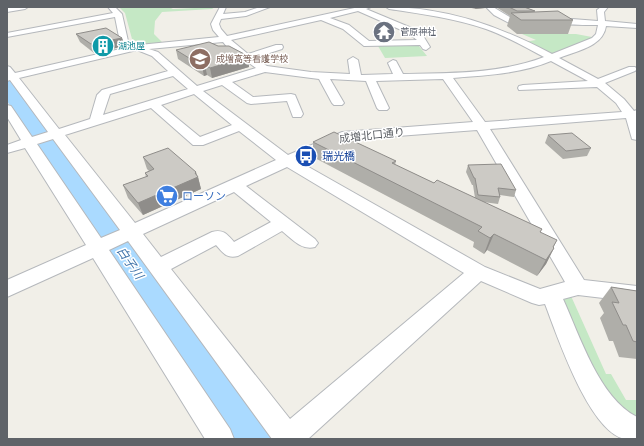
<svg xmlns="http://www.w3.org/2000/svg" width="644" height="446" font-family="Lato,'Noto Sans JP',sans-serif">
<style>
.green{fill:#c5e8c5}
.water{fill:#aadaff}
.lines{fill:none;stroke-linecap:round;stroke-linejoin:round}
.minor-casing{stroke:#b5b8bc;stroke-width:2}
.minor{fill:#fff;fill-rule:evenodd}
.wall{fill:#afaea9}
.shaded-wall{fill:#8f8d8a}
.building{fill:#cccac5;stroke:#8f8d8a}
.labels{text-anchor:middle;stroke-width:3;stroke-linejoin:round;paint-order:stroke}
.far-worship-label{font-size:9px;fill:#5b616d;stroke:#fff;text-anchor:start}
.far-culture-label{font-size:9px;fill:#0d838f;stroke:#fff;text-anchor:start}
.far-education-label{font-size:9px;fill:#785e54;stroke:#fff;text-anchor:start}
.street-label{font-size:11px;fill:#5f6368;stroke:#fff}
.transit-label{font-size:11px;fill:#164399;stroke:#fff;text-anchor:start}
.shop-label{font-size:11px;fill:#366cbe;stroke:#fff;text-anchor:start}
.water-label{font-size:12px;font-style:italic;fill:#4174aa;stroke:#fff}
</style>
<rect width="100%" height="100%" fill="#f1efe8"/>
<!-- green -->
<g class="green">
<path d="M119 7H169L173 9 215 7 212 9 162 12 155 21 154 34 163 43 146 46 132 39 125 13Z"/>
<path d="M522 34H576L592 37C581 45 561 56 547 53 540 51 532 46 524 42L536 40Z"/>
<path d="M418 45 427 56 385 58 378 46Z"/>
<path d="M571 296 606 374H611L626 400H637V422L604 397 560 300Z"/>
</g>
<!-- water -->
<path class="water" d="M7 74 278 439H233L7 101Z"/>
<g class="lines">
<!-- minor casing -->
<g class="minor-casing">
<g id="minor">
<path d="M12 7H28L25 9 7 12V8Z"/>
<path d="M108 7H115L122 14 128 41 139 45 219 37 213 30 211 24 220 7H226L223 14 245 12 260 7H270L246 16 221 19 219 24 221 29 227 36 359 7H371L366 9 414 29 422 34 430 47 426 50 423 49 420 45 364 46 343 29 321 20 231 40 248 54 276 45H282L283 47 282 49 254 58 267 66 311 72 350 74 348 60 353 57 358 60 361 75H362L393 74 388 63 393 60 396 61 403 74C449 73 500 74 544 57 525 47 506 36 486 29 454 18 422 14 389 9L386 7C446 7 499 26 552 54L592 38 596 34 598 25C589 25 549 25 545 22L546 20 572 19 598 21 597 10 601 7H608L604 12 605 21 637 24V28L606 26C603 47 576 51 559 58L598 79 629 67H635L637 69 635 71 605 83 624 99 634 111 637 110V140L632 139 626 118 490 129 584 280 637 286V302L578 295 563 299C580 336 599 398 637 417V439C633 439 628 440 625 439 589 432 557 335 545 304L539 305 532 303 481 281 308 439H272L128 241 109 250 230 429 234 439H205L93 258 7 297V280L86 245 25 148 7 153V145L21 140 7 117V105L11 106 32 137 48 132 10 80 7 81V66L10 67 15 73 129 47 120 42 115 17 7 37V33L113 13ZM358 11 408 33 417 40 369 41 349 25 330 18ZM223 42 228 48 256 68 197 86 158 52 149 49ZM137 50 152 56 168 71 102 90 97 95 90 119 59 129 19 78ZM551 61 588 81 523 85 519 86 518 88 519 90 597 87 616 103 622 112 485 122 453 78C486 75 520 74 551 61ZM265 72 319 79 332 103 334 105H342L344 103 330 79 366 81 377 108 379 110H387L389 108 376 81 443 79 473 122 342 132 288 155 203 91 222 85 247 103 251 104 287 101 293 117H301L303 114 295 95 291 94 253 97 232 82ZM173 76 188 89 103 115 110 94ZM194 94 232 125 200 137 161 105ZM151 108 193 145H203L239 131 276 160 135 223 65 135ZM477 130 565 282 540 289 485 267 298 161 345 140ZM53 139 120 230 101 238 37 144ZM287 167 464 273 290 419 171 269 216 245C223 253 227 259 238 256L282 231C292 239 302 251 315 247L318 243 315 239 246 186ZM234 192 271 222 234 242C227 234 223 229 212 232L161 257 143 234Z"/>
<path d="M486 7H493L518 22 514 24H511L494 15Z"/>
</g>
</g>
<!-- minor -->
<use href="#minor" class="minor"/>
</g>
<!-- wall -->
<g class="wall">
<path d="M468 7H486L485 8 475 9Z"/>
<path d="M496 7H524L535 11 534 12 573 20 568 34H517L507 26 510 16Z"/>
<path d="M76 34 122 38 125 46 94 53 80 42Z"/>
<path d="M218 46 248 56 249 67 212 78 207 75 204 76 178 59 176 50Z"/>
<path d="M548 135 591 148 587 156 563 159 545 143Z"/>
<path d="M313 142 396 161 395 165 434 183 475 198 473 185H472L466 172 468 165 516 190 514 197 500 195V197L498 204 483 202 542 229 540 232 554 248 546 264 537 276 487 250 484 254 473 247 474 242 313 157Z"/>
<path d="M143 157 196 172 197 175 198 177 201 189 143 215 128 198 123 185 146 177 145 173 149 171 147 169Z"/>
<path d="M611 287 637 291V359L619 357 613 341H609L600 318 604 313 599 303Z"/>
</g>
<!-- shaded-wall -->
<g class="shaded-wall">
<path d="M476 7H486L485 8 475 9Z"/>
<path d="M122 38 125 46 94 53 91 44Z"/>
<path d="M248 56 249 67 212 78 210 68Z"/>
<path d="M205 65 207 75 204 76 202 66Z"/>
<path d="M196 172 197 178 198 177 201 189 143 215 138 203Z"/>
<path d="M494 234 487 250 484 254 490 238Z"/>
<path d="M557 240 549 256 554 248 546 264 537 276 553 247Z"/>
</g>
<!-- building -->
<g class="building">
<path d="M509 7H524L535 11H517Z"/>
<path d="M558 11 573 20H521L511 13Z"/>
<path d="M106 28 122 38 91 44 76 34Z"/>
<path d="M209 42 218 46H229L248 56H246L248 57 210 68 205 65 202 66 176 50Z"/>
<path d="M334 132 396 161 392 163 434 183 437 180 542 229 540 232 557 240 553 247 554 248 546 260 494 234 490 238 478 231 482 227 313 142Z"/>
<path d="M572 133 591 148 566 151 548 135Z"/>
<path d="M168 148 196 172 195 173 198 177 138 203 123 185 148 176 145 173 154 169 143 157Z"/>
<path d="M501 164 516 190 498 188 500 197 478 195 475 178H474L468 165Z"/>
<path d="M611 287 637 291V342L633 341 626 325H623L612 302 619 303Z"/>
</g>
<!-- icons -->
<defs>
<g id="temple-disc" transform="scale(1.15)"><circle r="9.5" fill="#6b7280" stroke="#fff"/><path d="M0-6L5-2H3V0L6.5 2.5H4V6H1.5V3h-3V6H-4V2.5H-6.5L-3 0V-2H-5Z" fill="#fff"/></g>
<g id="building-disc" transform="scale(1.15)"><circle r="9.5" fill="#0f9aa8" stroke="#fff"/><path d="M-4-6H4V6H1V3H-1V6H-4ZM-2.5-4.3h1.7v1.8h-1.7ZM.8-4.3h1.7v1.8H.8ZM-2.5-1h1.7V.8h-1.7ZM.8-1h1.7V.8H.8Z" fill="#fff"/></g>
<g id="school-disc" transform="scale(1.15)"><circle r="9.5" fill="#8d6e63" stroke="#fff"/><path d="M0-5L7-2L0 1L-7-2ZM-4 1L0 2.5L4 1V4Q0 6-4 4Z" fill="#fff"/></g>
<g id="bus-disc" transform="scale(1.15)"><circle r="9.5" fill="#1a4fb4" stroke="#fff"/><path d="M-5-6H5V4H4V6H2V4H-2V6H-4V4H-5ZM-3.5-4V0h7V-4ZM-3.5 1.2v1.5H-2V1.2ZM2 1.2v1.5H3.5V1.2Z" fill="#fff"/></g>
<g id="supermarket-disc" transform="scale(1.15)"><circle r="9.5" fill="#3f7fe0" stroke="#fff"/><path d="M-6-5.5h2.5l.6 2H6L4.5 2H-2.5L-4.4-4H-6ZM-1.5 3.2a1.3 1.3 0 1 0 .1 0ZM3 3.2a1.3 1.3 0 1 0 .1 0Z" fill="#fff"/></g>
</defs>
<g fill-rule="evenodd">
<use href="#temple-disc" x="384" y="32"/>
<use href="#building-disc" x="103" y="46"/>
<use href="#school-disc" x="200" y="59"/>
<use href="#bus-disc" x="306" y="156"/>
<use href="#supermarket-disc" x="167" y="196"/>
</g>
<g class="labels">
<!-- far-worship labels -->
<g class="far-worship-label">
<text x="400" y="35">菅原神社</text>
</g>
<!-- far-culture labels -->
<g class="far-culture-label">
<text x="118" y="49">湖池屋</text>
</g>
<!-- far-education labels -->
<g class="far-education-label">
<text x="216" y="62">成増高等看護学校</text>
</g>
<!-- street labels -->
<g class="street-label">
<text transform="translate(372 135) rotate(-6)" y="4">成増北口通り</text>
</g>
<!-- transit labels -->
<g class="transit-label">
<text x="322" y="160">瑞光橋</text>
</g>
<!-- shop labels -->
<g class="shop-label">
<text x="182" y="200">ローソン</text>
</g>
<!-- water labels -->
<g class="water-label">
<text transform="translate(130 263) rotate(55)" y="4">白子川</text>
</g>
</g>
<!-- border -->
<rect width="644" height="446" fill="none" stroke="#5f6368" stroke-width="16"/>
</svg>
